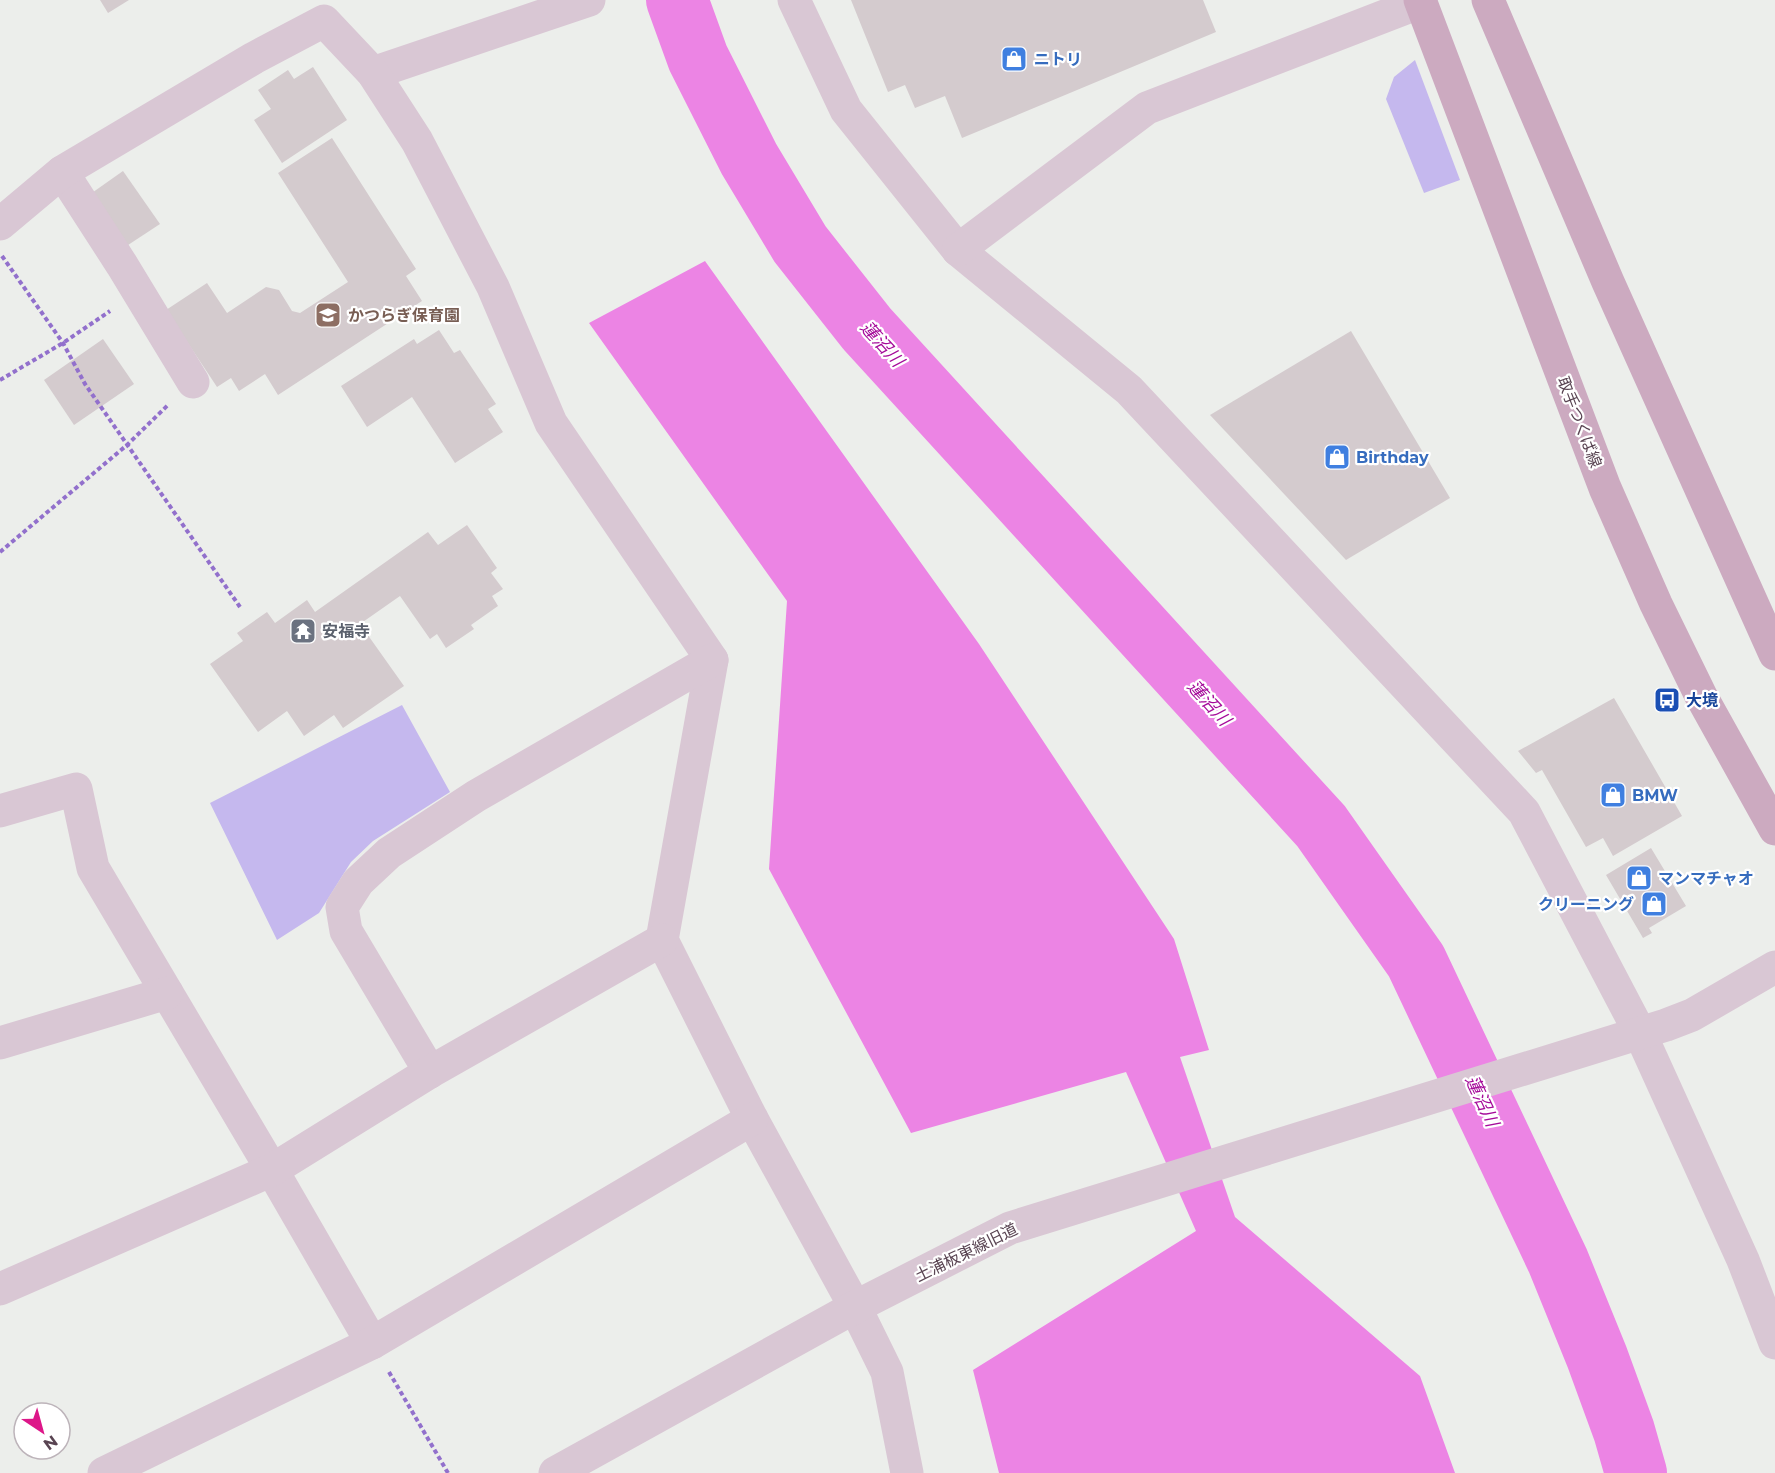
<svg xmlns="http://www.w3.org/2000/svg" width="1775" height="1473" font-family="Montserrat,'Noto Sans JP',sans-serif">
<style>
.green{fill:#c5b8ee}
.water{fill:#ec84e4}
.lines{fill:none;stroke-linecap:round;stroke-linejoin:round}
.river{stroke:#ec84e4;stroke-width:62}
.building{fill:#d4cbce}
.path{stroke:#9270cc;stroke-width:4;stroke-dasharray:4.5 3;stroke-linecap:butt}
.minor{stroke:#d9c7d4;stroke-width:33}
.major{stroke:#ccaac0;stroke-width:33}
.labels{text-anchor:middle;stroke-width:4.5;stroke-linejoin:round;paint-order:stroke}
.shop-label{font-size:16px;font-weight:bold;fill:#366cbe;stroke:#fff;text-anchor:start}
.education-label{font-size:16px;font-weight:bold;fill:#785e54;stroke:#fff;text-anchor:start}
.street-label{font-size:16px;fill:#594452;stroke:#fff}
.worship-label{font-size:16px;font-weight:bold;fill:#5b616d;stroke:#fff;text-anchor:start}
.transit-label{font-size:16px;font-weight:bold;fill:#164399;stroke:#fff;text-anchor:start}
.water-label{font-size:18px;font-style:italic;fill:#a50b9a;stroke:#fff}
</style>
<rect width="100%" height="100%" fill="#eceeeb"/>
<!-- green -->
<g class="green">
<path d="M1415 60 1460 180 1424 193 1386 99 1394 77Z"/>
<path d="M402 705 450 792 373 841 351 862 319 913 277 940 210 803Z"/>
</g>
<!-- water -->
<path class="water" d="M705 261 979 644 1174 939 1209 1050 1180 1057 1235 1217 1420 1376 1455 1473H999L973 1370 1196 1231 1126 1072 911 1133 769 869 787 601 589 323Z"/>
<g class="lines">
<!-- river -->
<path class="river" d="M677 0 698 58 749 159 800 244 867 329 1321 826 1416 961 1558 1261 1597 1357 1624 1431 1636 1473"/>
</g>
<!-- building -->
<g class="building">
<path d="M100 0H129L108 13Z"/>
<path d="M851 0H1203L1216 32 962 138 945 96 915 108 905 85 888 92Z"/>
<path d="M313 67 347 120 282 163 254 120 271 109 258 90 288 70 294 79Z"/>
<path d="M332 138 416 269 406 276 422 301 278 395 265 374 239 391 231 378 217 387 166 310 207 283 227 313 266 287 279 290 292 311 300 313 348 282 278 173Z"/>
<path d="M123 171 160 224 125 247 89 195Z"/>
<path d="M439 330 454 353 460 350 496 404 488 409 503 432 455 463 412 397 367 427 341 386 414 339 417 344Z"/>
<path d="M1351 331 1450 498 1346 560 1210 415Z"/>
<path d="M103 339 134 384 74 425 44 380Z"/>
<path d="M467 525 497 568 491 573 503 589 492 596 498 606 471 625 474 629 446 648 437 634 430 639 400 596 360 624 404 686 343 728 334 715 304 736 287 711 258 732 210 664 243 641 237 633 267 612 275 623 307 600 315 612 428 532 438 545Z"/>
<path d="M1614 698 1682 816 1613 856 1603 838 1586 847 1542 770 1536 773 1518 751Z"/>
<path d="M1651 848 1686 906 1649 928 1652 933 1643 938 1606 875Z"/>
</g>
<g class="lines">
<!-- path -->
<g class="path">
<path d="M2 256 63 343 85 384 240 607"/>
<path d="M0 380 63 343 110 311"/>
<path d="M0 552 127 445 168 405"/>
<path d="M389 1372 448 1473"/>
</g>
<!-- minor -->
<g class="minor">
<path d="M794 0 846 110 958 250 1129 390 1524 812 1640 1033 1743 1260 1775 1343"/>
<path d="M373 73 589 0"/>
<path d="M62 172 122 265 193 382"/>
<path d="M0 224 62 172 254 58 324 21 373 73 417 141 493 287 551 423 712 660 662 940 752 1119 855 1307 887 1372 907 1473"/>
<path d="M958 250 1147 108 1421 2"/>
<path d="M0 811 76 789 93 868 272 1170 372 1343"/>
<path d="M0 1043 167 993"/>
<path d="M430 1072 346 931 342 907 358 882 389 853 476 796 712 660"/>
<path d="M0 1289 272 1170 430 1072 662 940"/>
<path d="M104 1473 372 1343 752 1119"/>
<path d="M555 1473 855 1307 1010 1228 1666 1025 1692 1015 1775 967"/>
</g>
<!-- major -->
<g class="major">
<path d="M1420 0 1605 488 1656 604 1701 696 1775 829"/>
<path d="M1488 0 1608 282 1775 654"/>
</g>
</g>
<!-- icons -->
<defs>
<g id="shop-square" transform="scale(1.35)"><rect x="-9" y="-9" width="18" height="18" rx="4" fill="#3f7fe0" stroke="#fff"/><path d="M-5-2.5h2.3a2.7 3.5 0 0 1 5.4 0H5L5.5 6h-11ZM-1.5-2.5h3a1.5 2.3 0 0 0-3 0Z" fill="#fff"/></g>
<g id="school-square" transform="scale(1.35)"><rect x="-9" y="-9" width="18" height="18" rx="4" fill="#8d6e63" stroke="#fff"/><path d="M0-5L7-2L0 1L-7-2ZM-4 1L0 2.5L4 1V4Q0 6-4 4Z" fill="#fff"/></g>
<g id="temple-square" transform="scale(1.35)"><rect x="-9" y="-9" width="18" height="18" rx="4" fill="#6b7280" stroke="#fff"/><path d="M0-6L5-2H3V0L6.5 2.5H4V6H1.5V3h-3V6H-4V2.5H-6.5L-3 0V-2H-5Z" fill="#fff"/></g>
<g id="bus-square" transform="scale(1.35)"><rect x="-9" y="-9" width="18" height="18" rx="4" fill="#1a4fb4" stroke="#fff"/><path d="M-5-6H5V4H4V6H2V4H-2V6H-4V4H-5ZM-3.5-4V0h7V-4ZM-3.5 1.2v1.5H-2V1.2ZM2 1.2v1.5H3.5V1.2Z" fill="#fff"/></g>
</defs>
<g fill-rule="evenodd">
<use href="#shop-square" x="1014" y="59"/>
<use href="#school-square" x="328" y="315"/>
<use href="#shop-square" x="1337" y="457"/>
<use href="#temple-square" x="303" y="631"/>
<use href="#bus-square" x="1667" y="700"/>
<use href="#shop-square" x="1613" y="795"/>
<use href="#shop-square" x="1639" y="878"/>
<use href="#shop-square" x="1654" y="904"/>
</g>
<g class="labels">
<!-- shop labels -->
<g class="shop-label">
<text x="1034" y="65">ニトリ</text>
<text x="1356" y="463">Birthday</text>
<text x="1632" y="801">BMW</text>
<text x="1658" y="884">マンマチャオ</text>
<text x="1634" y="910" text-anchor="end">クリーニング</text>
</g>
<!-- education labels -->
<g class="education-label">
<text x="348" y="321">かつらぎ保育園</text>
</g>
<!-- street labels -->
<g class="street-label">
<text transform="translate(1580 422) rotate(69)" y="6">取手つくば線</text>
<text transform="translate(966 1252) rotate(-26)" y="6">土浦板東線旧道</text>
</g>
<!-- worship labels -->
<g class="worship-label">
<text x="322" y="637">安福寺</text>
</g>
<!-- transit labels -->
<g class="transit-label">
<text x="1686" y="706">大境</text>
</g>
<!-- water labels -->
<g class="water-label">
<text transform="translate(882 344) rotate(48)" y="6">蓮沼川</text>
<text transform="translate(1209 703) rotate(48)" y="6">蓮沼川</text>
<text transform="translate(1482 1101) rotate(65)" y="6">蓮沼川</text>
</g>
</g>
<!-- north arrow -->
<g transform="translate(42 1431) rotate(144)"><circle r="28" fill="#ffffff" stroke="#bdb4ba" stroke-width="1.5"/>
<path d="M0-4.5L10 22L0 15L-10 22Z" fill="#dd1789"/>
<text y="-9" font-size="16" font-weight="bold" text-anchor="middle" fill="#594452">N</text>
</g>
</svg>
